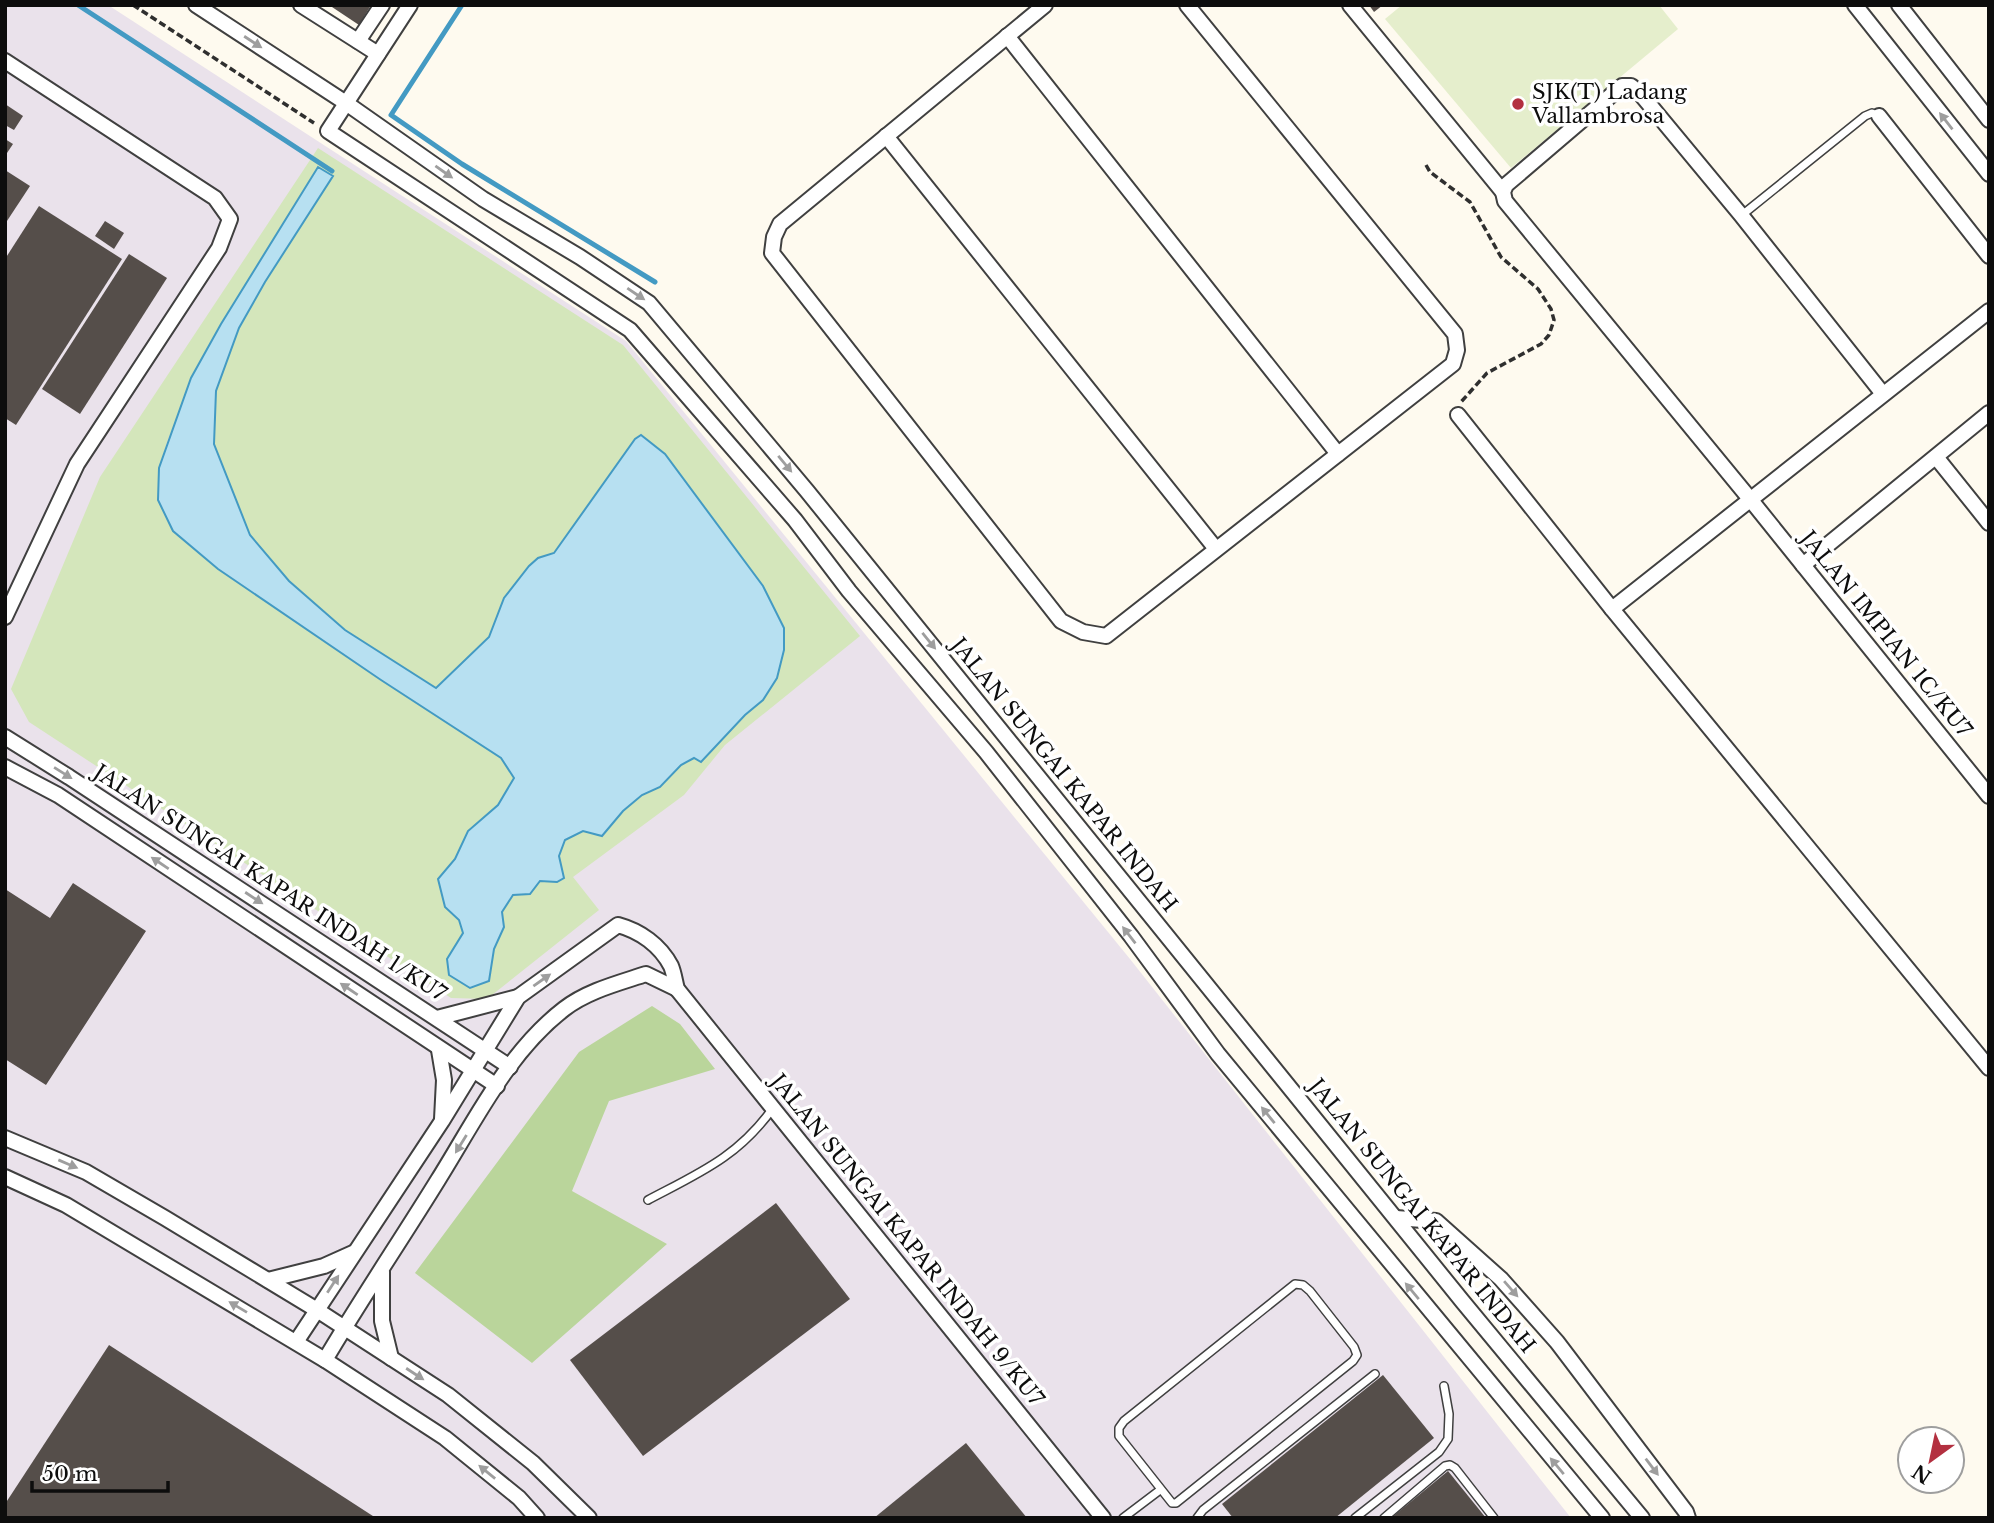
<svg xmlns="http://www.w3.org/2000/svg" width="1994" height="1523" font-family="'Libre Baskerville',serif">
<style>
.industrial{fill:#eae2eb}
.green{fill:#d4e6bb;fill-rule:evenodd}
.forest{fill:#bad59b}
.pitch{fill:#e5eecc}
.water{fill:#b7e0f1;stroke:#439ac3;stroke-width:2}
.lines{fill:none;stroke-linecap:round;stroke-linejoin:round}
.stream{stroke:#439ac3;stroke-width:5}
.building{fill:#554e4a}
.service-casing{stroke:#404040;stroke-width:10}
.minor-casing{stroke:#404040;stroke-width:18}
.path{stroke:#2f2f2f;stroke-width:3.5;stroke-dasharray:7 3.5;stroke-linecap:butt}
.service{stroke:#fff;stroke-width:7}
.minor{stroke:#fff;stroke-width:14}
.oneway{fill:#9e9e9e}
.poi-dot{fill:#b33040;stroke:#fff;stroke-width:2.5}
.labels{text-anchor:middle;stroke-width:7;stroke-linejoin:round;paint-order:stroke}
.poi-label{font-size:21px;fill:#0d0d0d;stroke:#fff;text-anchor:start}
.street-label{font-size:21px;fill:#0d0d0d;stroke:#fff}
</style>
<rect width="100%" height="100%" fill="#fefaef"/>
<!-- industrial -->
<path class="industrial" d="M5 5H108L626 341 1130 959 1571 1518H5Z"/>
<!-- green -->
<path class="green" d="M318 148 623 345 860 636 725 745 684 795 573 877 599 910 487 999 451 998 29 722 11 689 100 477ZM319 168 332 177 265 282 239 328 216 391 214 444 250 535 289 581 345 630 435 688 489 637 504 598 539 558 554 553 635 439 665 454 763 586 784 628 763 700 745 715 701 762 695 758 681 765 660 787 642 795 623 811 603 836 583 831 565 840 559 856 557 882 540 881 530 894 513 895 502 912 504 927 494 949 489 981 447 959 464 933 459 920 445 907 438 879 455 859 468 831 498 805 514 778 501 758 381 680 218 569 173 531 158 500 159 468 168 439 221 324Z"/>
<!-- forest -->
<path class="forest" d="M652 1006 680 1024 715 1069 609 1101 572 1191 667 1244 532 1363 415 1273 579 1052Z"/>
<!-- pitch -->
<path class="pitch" d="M1402 5H1659L1678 29 1511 168 1385 19Z"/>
<!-- water -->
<path class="water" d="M318 167 333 176 265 282 239 328 216 391 214 444 250 535 289 581 345 630 436 688 489 637 504 598 529 566 538 558 554 553 635 439 641 435 665 454 763 586 784 628V650L777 678 763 700 745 715 701 762 694 758 681 765 660 787 642 795 623 811 602 836 583 831 565 840 559 856 564 878 557 882 540 881 530 894 513 895 502 912 504 927 494 949 489 981 470 988 449 975 447 959 463 933 459 920 445 907 438 879 455 859 468 831 498 805 514 778 501 758 381 680 218 569 173 531 158 500 159 468 191 378 221 324Z"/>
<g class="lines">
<!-- stream -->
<g class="stream">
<path d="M78 5 332 171"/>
<path d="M462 5 391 115 462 164 655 282"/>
</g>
</g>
<!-- building -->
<g class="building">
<path d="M329 5H371L359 25Z"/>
<path d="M1369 5H1383L1374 12Z"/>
<path d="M5 104 23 116 14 130 5 125Z"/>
<path d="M5 139 13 144 5 156Z"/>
<path d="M5 170 30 186 5 224Z"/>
<path d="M39 206 122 259 16 425 5 418V259Z"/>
<path d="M105 221 124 233 114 249 95 236Z"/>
<path d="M129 254 167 278 80 414 42 389Z"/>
<path d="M73 883 146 931 46 1085 5 1059V889L50 918Z"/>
<path d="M776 1203 850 1299 643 1456 570 1360Z"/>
<path d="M109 1345 376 1518H5V1504Z"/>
<path d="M1383 1375 1434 1438 1335 1518H1233L1222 1504Z"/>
<path d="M966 1443 1027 1518H874Z"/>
<path d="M1448 1471 1486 1518H1391Z"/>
</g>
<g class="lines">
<!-- service casing -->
<g class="service-casing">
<g id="service">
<path d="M1742 215 1865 116 1872 113 1879 116"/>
<path d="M648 1200C699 1173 738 1157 773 1108"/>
<path d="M1295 1284 1303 1285 1310 1291 1354 1347 1357 1355 1353 1361 1176 1503H1172L1119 1436V1428L1124 1421Z"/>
<path d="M1123 1518 1160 1490"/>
<path d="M1197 1518 1203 1510 1375 1374"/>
<path d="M1355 1518 1439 1452 1448 1439 1449 1414 1444 1386"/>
<path d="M1384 1518 1445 1466 1450 1465 1455 1468 1494 1518"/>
</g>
</g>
<!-- minor casing -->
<g class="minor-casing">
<g id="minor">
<path d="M196 5 346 103 483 199 580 257 649 303 807 491 1463 1302 1642 1518"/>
<path d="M301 5 378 54"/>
<path d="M410 5 328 131 630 330 795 520 849 591 986 752 1131 936 1218 1054 1602 1518"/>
<path d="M1045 5 780 224 774 237 772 253 1061 621 1083 632 1106 636 1453 364 1457 350 1455 334 1187 5"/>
<path d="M1350 5 1503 192"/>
<path d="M1855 5 1989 174"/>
<path d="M1899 5 1989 120"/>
<path d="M1007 36 1338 454"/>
<path d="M358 41 382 5"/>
<path d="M5 61 215 198 230 219 219 248 77 464 5 617"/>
<path d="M1879 116 1989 256"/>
<path d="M886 136 1216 549"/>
<path d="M1883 394 1741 215 1639 92 1631 86H1622L1506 185 1503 192 1505 201 1750 499 1989 796"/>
<path d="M1458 415 1612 609 1989 1068"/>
<path d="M1936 457 1989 523"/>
<path d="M1803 565 1989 413"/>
<path d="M1612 609 1989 311"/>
<path d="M5 737 69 777 510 1067"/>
<path d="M5 767 58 795 497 1086"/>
<path d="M437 1018 518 997"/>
<path d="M439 1050 444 1080 442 1119"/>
<path d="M5 1138 86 1172 165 1218 317 1310 448 1395 533 1463 589 1518"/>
<path d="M5 1177 66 1205 325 1360 445 1438 519 1498 537 1518"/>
<path d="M1396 1218 1436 1221 1501 1279 1557 1342 1686 1512 1688 1518"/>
<path d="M382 1272V1321L391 1358"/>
<path d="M268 1280 324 1266 353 1253"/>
<path d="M296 1342 442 1121 518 997 618 925C640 931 660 945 671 966 674 973 675 982 677 989L1103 1518"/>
<path d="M325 1360C361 1299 401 1240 438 1180 475 1121 508 1052 564 1009 587 991 619 983 646 974L677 989"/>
</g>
</g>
<!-- path -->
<g class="path">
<path d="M133 5 314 123"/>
<path d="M1426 165 1430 172 1470 202 1501 257 1538 289 1551 309 1554 320 1549 335 1541 344 1487 373 1461 402"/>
</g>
<!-- service -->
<use href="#service" class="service"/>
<!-- minor -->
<use href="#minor" class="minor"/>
</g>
<!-- one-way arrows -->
<defs><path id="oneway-solid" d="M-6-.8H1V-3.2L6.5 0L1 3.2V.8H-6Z" transform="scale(1.75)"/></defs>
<g class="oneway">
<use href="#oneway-solid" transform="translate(253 42) rotate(33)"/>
<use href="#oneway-solid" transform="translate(1946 121) rotate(-128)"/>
<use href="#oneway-solid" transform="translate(444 172) rotate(35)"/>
<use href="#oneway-solid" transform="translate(636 294) rotate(34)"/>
<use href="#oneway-solid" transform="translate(785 464) rotate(50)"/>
<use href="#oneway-solid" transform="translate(929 641) rotate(51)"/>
<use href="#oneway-solid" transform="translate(63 773) rotate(32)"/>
<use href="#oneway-solid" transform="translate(160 863) rotate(-146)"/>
<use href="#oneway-solid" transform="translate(254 898) rotate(33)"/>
<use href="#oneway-solid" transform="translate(1129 935) rotate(-128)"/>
<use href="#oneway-solid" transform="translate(542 980) rotate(-35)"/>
<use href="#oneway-solid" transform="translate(349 989) rotate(-146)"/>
<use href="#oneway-solid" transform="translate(1268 1115) rotate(-129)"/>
<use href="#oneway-solid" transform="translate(461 1144) rotate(122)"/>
<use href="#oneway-solid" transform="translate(68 1164) rotate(23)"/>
<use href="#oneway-solid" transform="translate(333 1284) rotate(-57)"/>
<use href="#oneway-solid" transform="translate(1511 1289) rotate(49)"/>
<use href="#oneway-solid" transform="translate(1412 1291) rotate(-130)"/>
<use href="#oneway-solid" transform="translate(238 1307) rotate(-149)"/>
<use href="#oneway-solid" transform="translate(415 1374) rotate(33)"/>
<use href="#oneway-solid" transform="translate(1557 1466) rotate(-130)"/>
<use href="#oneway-solid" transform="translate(1652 1467) rotate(53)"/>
<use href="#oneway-solid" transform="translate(487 1472) rotate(-141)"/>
</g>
<!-- markers -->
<circle class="poi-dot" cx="1518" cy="104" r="7"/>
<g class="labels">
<!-- poi labels -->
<g class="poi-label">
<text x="1532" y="99">SJK(T) Ladang<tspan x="1532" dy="24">Vallambrosa</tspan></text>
</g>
<!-- street labels -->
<g class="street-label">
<text transform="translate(1886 634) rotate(51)" y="7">JALAN IMPIAN 1C/KU7</text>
<text transform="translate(1064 775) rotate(51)" y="7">JALAN SUNGAI KAPAR INDAH</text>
<text transform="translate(270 883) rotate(33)" y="7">JALAN SUNGAI KAPAR INDAH 1/KU7</text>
<text transform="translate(1422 1216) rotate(51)" y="7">JALAN SUNGAI KAPAR INDAH</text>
<text transform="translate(907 1240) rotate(51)" y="7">JALAN SUNGAI KAPAR INDAH 9/KU7</text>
</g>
</g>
<!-- border -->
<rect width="1994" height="1523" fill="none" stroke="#0d0d0d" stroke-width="14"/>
<!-- north arrow -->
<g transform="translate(1931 1460) rotate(213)"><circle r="33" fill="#ffffff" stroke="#9e9e9e" stroke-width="2"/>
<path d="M0-5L12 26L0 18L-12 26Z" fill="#b33040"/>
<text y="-10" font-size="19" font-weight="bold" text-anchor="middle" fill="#0d0d0d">N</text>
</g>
<!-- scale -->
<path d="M32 1481v10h136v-10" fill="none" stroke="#0d0d0d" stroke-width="3.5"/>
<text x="42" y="1481" font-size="21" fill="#0d0d0d" stroke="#ffffff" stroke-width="5" paint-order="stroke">50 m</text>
</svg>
